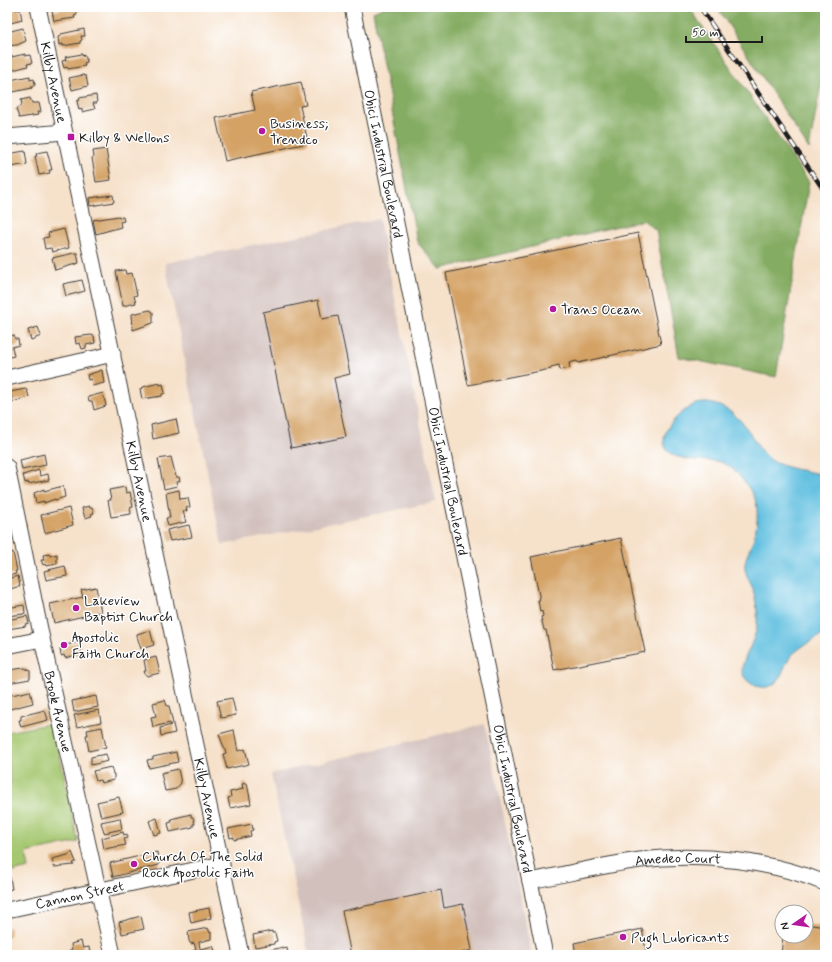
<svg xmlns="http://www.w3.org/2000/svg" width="832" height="962" font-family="Mynerve,sans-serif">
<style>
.industrial{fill:#d1c0bc}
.green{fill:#a5c76f;stroke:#607246}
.forest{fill:#84ac62;stroke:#50643f}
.water{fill:#62c0e0;stroke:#3f6e7e}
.building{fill:#d4a265}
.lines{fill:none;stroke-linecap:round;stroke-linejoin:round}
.minor-casing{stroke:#3d3a36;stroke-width:17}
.minor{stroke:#fff;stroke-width:15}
.rail-casing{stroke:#1c1c1c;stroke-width:4.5}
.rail{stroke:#fff;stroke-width:3;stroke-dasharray:9;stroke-linecap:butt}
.poi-dot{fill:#b5179e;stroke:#fff;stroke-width:1.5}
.labels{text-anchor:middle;stroke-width:3;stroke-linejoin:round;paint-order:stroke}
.street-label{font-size:14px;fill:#1c1c1c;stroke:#fff}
.poi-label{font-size:14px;fill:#1c1c1c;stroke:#fff;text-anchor:start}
</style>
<rect width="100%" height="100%" fill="#fff"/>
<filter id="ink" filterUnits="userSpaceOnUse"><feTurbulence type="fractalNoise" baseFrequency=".025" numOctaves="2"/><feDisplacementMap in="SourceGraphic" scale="8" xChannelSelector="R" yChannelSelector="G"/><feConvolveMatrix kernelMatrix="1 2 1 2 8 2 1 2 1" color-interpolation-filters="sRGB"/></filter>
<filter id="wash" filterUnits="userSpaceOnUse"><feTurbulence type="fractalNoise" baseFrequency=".012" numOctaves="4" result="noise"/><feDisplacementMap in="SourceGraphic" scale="16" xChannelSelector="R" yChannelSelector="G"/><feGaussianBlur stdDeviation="0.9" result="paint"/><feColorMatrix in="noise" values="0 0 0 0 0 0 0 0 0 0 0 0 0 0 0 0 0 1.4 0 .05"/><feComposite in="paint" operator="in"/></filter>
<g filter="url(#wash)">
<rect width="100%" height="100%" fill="#f6e1ca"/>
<!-- industrial -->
<g class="industrial">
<path d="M379 219 436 502 222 545 165 263Z"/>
<path d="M485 724 532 955H309L271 774Z"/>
</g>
<!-- green -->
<path class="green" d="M53 723 78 842 26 853 29 868 7 873V783L11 782 7 762V732Z"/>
<!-- forest -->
<g class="forest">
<path d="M384 7H689L809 182 776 377 679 357 656 230 643 220 440 269 417 242 373 12Z"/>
<path d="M717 7H825V64L809 149Z"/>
</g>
<!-- water -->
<path class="water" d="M708 403C731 407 743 421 754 440 759 447 762 454 769 459 784 469 808 471 825 475V634C813 640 801 646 792 655 782 665 783 684 767 687 757 689 744 682 742 671 741 661 756 640 757 625 758 612 756 599 752 587 749 580 744 572 745 564 746 555 751 547 754 538 757 527 759 510 755 499 752 492 747 485 742 479 721 452 709 465 683 458 679 457 674 456 671 454 650 437 681 410 696 404 700 403 705 403 708 403Z"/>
<g id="blocks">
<!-- building -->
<g class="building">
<path d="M73 7 76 8 77 15 74 16 75 18 54 21 52 11Z"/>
<path d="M16 8V10L20 9 22 20 7 24V10Z"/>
<path d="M23 28 26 41 17 45 7 46V32Z"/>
<path d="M84 29 85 36H81L82 40 80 41V43L63 46V44L59 45 58 37 61 36V34Z"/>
<path d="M25 54V56L30 55 32 63 27 64 28 66 9 71 7 58Z"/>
<path d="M82 54V56L85 55 87 62 84 63 85 66 68 69 67 67 64 68 62 61 66 60 65 57Z"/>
<path d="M83 75 86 76 88 86 72 90 69 78Z"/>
<path d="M30 76V80L34 79 35 85 32 86V88L13 92 11 86 9 87 8 83 11 82 10 80Z"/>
<path d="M301 82 306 105 300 106 308 143 225 161 216 118 255 110 251 92Z"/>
<path d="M96 95 97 103H93L95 109 82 112V109L79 110 77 101 80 100 79 98Z"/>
<path d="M30 98 32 103H39L41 112H37L38 115 19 118 16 109 22 105 21 100Z"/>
<path d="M106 149 111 180 96 182 92 158 94 157 93 151Z"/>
<path d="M25 151 27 164 11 167V169L8 170 7 154Z"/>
<path d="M47 151 52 170H49L50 173 39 175 35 156H37L36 153Z"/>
<path d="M113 195 114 202 90 206 89 198Z"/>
<path d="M119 216V218L123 217 124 221 120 222 121 227 96 234 93 220Z"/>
<path d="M64 229 69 248 52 252 51 248 45 249 43 238 49 237 48 233Z"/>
<path d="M638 233 661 344 578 363 577 361 569 363 570 368 560 370 559 365 551 367V369L468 385 446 273Z"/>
<path d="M74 253H77L79 263 55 270 52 258Z"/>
<path d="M125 270 126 274 132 273 137 295 134 296 136 303 123 306 116 271Z"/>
<path d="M82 280 85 291 66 296 63 284Z"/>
<path d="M318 300 322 319 338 316 350 374 334 378 346 437 291 448 263 312Z"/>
<path d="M150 310 153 312V323L133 330 132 314Z"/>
<path d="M9 323 11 329 7 330V324Z"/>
<path d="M38 327 41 336 31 340 28 330Z"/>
<path d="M14 335 15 339H18L19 345 12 347 14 356 7 358V337Z"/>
<path d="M91 335 94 336 95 343 86 345V348L82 349 80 343 76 344 75 337Z"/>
<path d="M102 370 104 383 92 386 91 379 88 380 87 375Z"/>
<path d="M159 383 160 385 163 384 165 393 162 394V396L142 399 140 389 143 388V387Z"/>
<path d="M25 389 27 390 29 397 13 402 10 392Z"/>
<path d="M103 393 106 406 94 410 92 401H89L88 397Z"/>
<path d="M176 419 179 433 153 439 151 425Z"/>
<path d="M44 454 46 465 22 470 20 460Z"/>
<path d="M171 457 176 477H179L180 481 176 482 177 486 164 489 158 459Z"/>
<path d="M39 470 40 476 48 474 49 480 28 484V482L25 483 23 475Z"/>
<path d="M63 486 65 497 55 500V499L44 503V501L36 503 34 493 44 489V491Z"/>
<path d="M125 487 126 493 130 492 133 507 130 508 131 514 111 517 108 500H111L109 490Z"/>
<path d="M179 490 180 499 188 498 190 507 186 508 187 511H183L186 522 168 526 166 518H170L166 493Z"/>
<path d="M89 506 90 508H92L94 513 91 514 92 516 85 518 82 508Z"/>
<path d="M69 508 73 525 45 533 41 515Z"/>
<path d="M189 525 192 537 170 541 167 530Z"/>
<path d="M621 538 645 652 554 670 546 630H544L541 617 543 616 542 611 540 612 538 600H540L531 557Z"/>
<path d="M13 552 17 571H15L16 574 7 576V553Z"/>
<path d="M50 554V556L57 554V564L46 566 45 564 43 565 41 560H44L43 555Z"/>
<path d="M65 566 67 576 46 580 44 571Z"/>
<path d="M18 576 20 586 7 590V579Z"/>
<path d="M96 587 101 612 54 623 50 604 83 597 81 590Z"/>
<path d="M24 605 25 613 23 614 7 616V608Z"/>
<path d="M27 616 29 623 25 624 26 626 8 629 7 620Z"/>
<path d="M150 630 154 645 141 649 137 636V634Z"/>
<path d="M79 642 81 654 65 658 64 655 61 656 60 649H63L62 646Z"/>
<path d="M156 657 160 673 147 676 145 674 144 671H146L144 660Z"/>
<path d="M25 668 30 671V679L8 683 7 670Z"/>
<path d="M30 691 33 703 10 709 7 696Z"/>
<path d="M96 696 98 707 74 712 72 701Z"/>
<path d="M232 698 236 715 221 718 217 701Z"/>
<path d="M165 700 167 706H169L175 733 161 736 160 728 171 725 170 723 153 727 151 717 156 716 153 703Z"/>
<path d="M45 710 48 720 21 727 19 720H21V716Z"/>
<path d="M99 710 101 722 77 727 74 715Z"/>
<path d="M102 727 106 747 89 751 86 735H88L87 730Z"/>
<path d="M234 730 238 751 245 749 249 764 227 769 223 754 226 753 219 734Z"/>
<path d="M176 752 178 762 149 768 147 760 153 759V757Z"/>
<path d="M106 754 108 761 91 765V757Z"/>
<path d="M111 767 113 774H114V780L101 783 100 780 96 781 93 771Z"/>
<path d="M178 769 181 783 176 789 165 791 161 773Z"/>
<path d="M247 783 251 804 230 808 228 798 231 797 230 792 243 789 242 784Z"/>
<path d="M119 797 123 812 101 817 97 802Z"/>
<path d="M191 814V817H193L195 824H193V827L170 832 168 823 172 822 171 819Z"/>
<path d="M120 818 122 829 104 833 101 822Z"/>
<path d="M157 818 161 833 154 835 149 821Z"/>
<path d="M252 824 253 830 250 831 251 836 234 840V837L230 838 228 829Z"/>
<path d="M123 832 124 835 127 834 128 838 124 839 126 845 104 849 102 838Z"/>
<path d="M72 852 76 862 73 863 74 865 54 867 52 859 68 855Z"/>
<path d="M157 852 159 865 113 877 110 863Z"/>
<path d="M7 877H10L12 889 7 890Z"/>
<path d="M441 890 444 908 463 904 472 950 454 955H351L342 911Z"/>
<path d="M209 908 211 918 191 923 189 912Z"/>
<path d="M141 916 144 929 122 934 119 922Z"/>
<path d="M806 924 825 927V955H781L783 936H806Z"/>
<path d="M7 927H9L11 935 7 936Z"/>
<path d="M208 928 210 933 211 932V939L199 942 200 949 213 946 216 953 215 955H191L192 951 196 950 194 943 191 944 189 941 188 932Z"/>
<path d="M642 929 647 955H576L574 943Z"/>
<path d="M272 931V933H275L277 941 274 942V944L255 947 253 935Z"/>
<path d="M81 941 83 948 89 947 90 955H70L69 951H72L71 944Z"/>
<path d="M283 947V949L287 948 288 955H259V953Z"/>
<path d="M150 951 151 955H141L140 953Z"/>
</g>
</g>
</g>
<g filter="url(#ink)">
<use href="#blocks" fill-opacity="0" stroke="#3d3a36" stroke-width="1"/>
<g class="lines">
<!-- minor casing -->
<g class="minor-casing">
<g id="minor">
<path id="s1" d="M38 7 241 955"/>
<path id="s2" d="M352 7 545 955"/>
<path d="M7 137 64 132"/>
<path d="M7 378 113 354"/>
<path id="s3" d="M7 467 42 639 113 955"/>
<path d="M7 646 42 639"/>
<path id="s4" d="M530 881C567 874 603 865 640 860 699 853 771 860 825 883"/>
<path id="s5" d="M7 910 222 864"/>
</g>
</g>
<!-- minor -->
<use href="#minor" class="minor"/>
<!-- rail casing -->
<g class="rail-casing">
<path id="rail" d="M700 7 825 192"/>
</g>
<!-- rail -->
<use href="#rail" class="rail"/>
</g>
</g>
<!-- markers -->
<g class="poi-dot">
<circle cx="262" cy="131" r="4"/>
<rect x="67" y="133" width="8" height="8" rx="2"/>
<circle cx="553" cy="309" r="4"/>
<circle cx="76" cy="608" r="4"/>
<circle cx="64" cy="645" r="4"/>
<circle cx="134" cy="864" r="4"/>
<circle cx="623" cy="937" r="4"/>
</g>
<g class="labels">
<!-- street labels -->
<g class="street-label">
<text dy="5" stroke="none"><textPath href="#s1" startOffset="77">Kilby Avenue</textPath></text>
<text dy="5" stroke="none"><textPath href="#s2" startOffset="160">Obici Industrial Boulevard</textPath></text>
<text dy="5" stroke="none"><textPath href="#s1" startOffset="485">Kilby Avenue</textPath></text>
<text dy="5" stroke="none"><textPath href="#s2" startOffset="484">Obici Industrial Boulevard</textPath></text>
<text dy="5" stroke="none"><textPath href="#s3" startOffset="250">Brook Avenue</textPath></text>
<text dy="5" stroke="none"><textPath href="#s1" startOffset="809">Kilby Avenue</textPath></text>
<text dy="5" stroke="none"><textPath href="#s2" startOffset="808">Obici Industrial Boulevard</textPath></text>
<text dy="5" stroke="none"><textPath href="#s4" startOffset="150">Amedeo Court</textPath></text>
<text dy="5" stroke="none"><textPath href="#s5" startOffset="74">Cannon Street</textPath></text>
</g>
<!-- poi labels -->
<g class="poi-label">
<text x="270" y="128">Business;<tspan x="270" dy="16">Trendco</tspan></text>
<text x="79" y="142">Kilby &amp; Wellons</text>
<text x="561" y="314">Trans Ocean</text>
<text x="84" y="605">Lakeview<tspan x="84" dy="16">Baptist Church</tspan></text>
<text x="72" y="642">Apostolic<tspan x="72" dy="16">Faith Church</tspan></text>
<text x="142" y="861">Church Of The Solid<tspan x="142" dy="16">Rock Apostolic Faith</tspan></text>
<text x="631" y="942">Pugh Lubricants</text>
</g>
</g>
<!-- margin -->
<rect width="832" height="962" fill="none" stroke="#fff" stroke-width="24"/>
<!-- north arrow -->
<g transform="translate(794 924) rotate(257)"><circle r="19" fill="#ffffff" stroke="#a4a4a4"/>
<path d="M0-3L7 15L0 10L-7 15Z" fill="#b5179e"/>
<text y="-6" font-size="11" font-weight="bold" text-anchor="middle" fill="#1c1c1c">N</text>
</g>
<!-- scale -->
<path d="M686 36v6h76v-6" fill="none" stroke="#1c1c1c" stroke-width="2"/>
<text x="692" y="36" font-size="12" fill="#1c1c1c" stroke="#ffffff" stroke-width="3" paint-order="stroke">50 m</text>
</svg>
